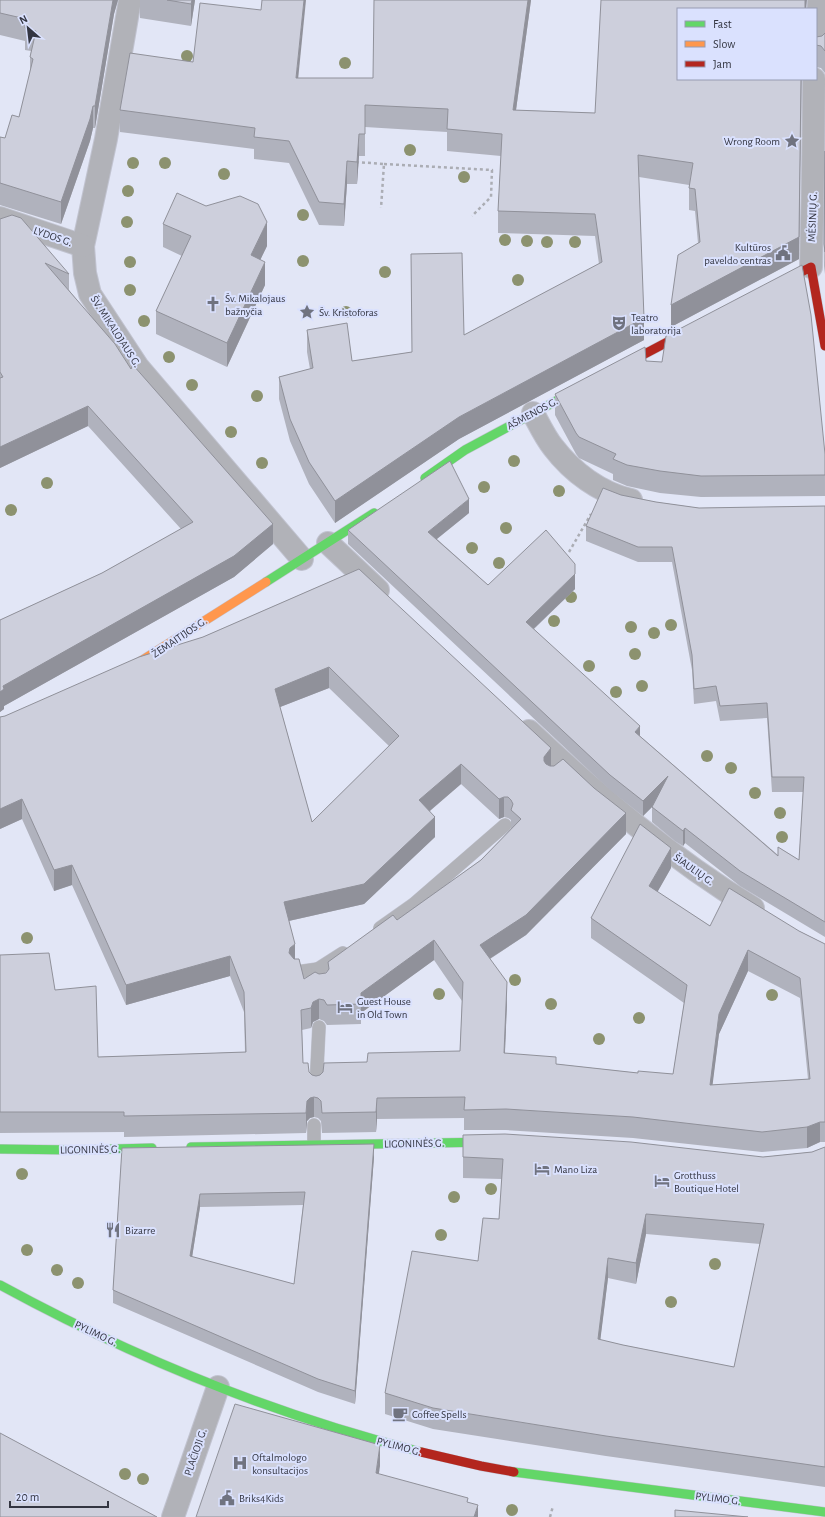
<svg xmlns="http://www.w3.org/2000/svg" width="825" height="1517" font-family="'Alegreya Sans',sans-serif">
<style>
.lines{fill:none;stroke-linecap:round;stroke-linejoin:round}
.lane-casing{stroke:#c1c3d0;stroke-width:14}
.street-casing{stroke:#c1c3d0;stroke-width:24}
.fast-casing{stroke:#c1c3d0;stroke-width:10}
.slow-casing{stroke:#c1c3d0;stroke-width:10}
.jam-casing{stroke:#c1c3d0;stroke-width:10}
.path{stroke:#abadb4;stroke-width:2.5;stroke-dasharray:3 3;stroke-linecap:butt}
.lane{stroke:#b1b2b8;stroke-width:13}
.street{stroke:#b1b2b8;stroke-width:22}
.fast{stroke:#63d668;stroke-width:9}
.slow{stroke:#ff974d;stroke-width:9}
.jam{stroke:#b3261e;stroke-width:9}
.tree{fill:#8c926f}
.wall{fill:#b0b2bd;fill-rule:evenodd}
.shaded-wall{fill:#90919a}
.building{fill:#cdcfdc;stroke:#90919a;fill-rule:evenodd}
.labels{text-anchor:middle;stroke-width:4;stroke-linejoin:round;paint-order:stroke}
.poi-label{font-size:11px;fill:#333541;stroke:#dae1fe;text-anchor:start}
.street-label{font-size:11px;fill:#333541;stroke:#dae1fe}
</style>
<rect width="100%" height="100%" fill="#e2e6f6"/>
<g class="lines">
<!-- lane casing -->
<g class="lane-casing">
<g id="lane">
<path d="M380 928 414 904 505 825"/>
<path d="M297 972 318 969"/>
<path d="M321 987 318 969 343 953"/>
<path d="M316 1088 319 1027"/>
<path d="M314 1144V1125"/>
</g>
</g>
<!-- street casing -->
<g class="street-casing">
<g id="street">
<path d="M130 0 106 139 83 246 85 273 90 294 138 367 302 559"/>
<path d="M816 47 819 0"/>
<path d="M0 218 83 246"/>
<path d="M811 267 813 172 814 79"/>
<path d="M533 413C539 424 545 437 553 447 572 472 600 493 631 500"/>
<path d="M328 543 378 590"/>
<path d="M529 731C599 797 671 858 753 908"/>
<path d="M173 1517 218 1387"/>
</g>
</g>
<!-- fast casing -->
<g class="fast-casing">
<g id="fast">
<path d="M425 478 465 450 582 387"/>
<path d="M266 582 374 513"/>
<path d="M191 1147 492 1142"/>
<path d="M0 1149 75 1150 152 1148"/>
<path d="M0 1285C132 1357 275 1415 421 1452"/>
<path d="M514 1472 825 1512"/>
</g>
</g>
<!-- slow casing -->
<g class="slow-casing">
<path id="slow" d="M133 666 266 582"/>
</g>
<!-- jam casing -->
<g class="jam-casing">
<g id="jam">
<path d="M776 285 811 267 825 346"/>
<path d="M620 367 690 330"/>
<path d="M421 1452 481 1466 514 1472"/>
</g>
</g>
<!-- path -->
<g class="path">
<path d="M356 162 384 164 381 208"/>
<path d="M384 164 492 170 491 197 472 216"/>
<path d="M569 552 591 514"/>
<path d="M550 1517 553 1506"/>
</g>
<!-- lane -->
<use href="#lane" class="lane"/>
<!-- street -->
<use href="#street" class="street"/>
<!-- fast -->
<use href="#fast" class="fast"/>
<!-- slow -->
<use href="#slow" class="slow"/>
<!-- jam -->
<use href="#jam" class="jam"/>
</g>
<!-- trees -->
<g class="tree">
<circle cx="187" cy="56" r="6"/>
<circle cx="345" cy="63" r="6"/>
<circle cx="410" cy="150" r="6"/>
<circle cx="133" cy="163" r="6"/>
<circle cx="165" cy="163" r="6"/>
<circle cx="224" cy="174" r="6"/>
<circle cx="464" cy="177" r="6"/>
<circle cx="128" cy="191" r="6"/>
<circle cx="303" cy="215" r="6"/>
<circle cx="127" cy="222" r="6"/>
<circle cx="505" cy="240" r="6"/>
<circle cx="527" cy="241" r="6"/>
<circle cx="547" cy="242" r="6"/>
<circle cx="575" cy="242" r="6"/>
<circle cx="303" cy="261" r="6"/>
<circle cx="130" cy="262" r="6"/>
<circle cx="385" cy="272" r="6"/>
<circle cx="518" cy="280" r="6"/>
<circle cx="130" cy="290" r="6"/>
<circle cx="346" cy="312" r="6"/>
<circle cx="144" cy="321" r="6"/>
<circle cx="169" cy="357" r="6"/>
<circle cx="192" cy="385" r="6"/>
<circle cx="257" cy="396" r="6"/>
<circle cx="231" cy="432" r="6"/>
<circle cx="514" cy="461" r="6"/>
<circle cx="262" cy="463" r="6"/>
<circle cx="47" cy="483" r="6"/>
<circle cx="484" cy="487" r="6"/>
<circle cx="559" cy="491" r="6"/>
<circle cx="11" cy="510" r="6"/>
<circle cx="506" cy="528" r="6"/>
<circle cx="472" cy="548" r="6"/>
<circle cx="499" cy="563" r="6"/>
<circle cx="571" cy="597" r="6"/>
<circle cx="554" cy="621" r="6"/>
<circle cx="671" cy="625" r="6"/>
<circle cx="631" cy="627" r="6"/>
<circle cx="654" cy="633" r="6"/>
<circle cx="635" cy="654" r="6"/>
<circle cx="589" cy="666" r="6"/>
<circle cx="642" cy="686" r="6"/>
<circle cx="616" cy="692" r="6"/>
<circle cx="707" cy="756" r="6"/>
<circle cx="731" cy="768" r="6"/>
<circle cx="755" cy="793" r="6"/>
<circle cx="780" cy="813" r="6"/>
<circle cx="782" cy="837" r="6"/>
<circle cx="27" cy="938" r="6"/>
<circle cx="515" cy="980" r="6"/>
<circle cx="439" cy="994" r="6"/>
<circle cx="772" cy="995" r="6"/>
<circle cx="551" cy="1004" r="6"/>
<circle cx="639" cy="1018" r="6"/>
<circle cx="599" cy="1039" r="6"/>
<circle cx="22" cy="1174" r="6"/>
<circle cx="491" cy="1189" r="6"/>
<circle cx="454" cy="1197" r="6"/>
<circle cx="441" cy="1235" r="6"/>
<circle cx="27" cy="1250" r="6"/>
<circle cx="715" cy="1264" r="6"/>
<circle cx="57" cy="1270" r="6"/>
<circle cx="78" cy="1283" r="6"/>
<circle cx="671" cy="1302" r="6"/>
<circle cx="125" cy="1474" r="6"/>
<circle cx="143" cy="1479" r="6"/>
<circle cx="512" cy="1510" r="6"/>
</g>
<!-- wall -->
<g class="wall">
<path d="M0 0H118L114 14 95 128H93L90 141 61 224 0 205V137L5 138 19 117 30 75V57L31 51 25 50V41L0 35Z"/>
<path d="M140 0H195L191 26 140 18Z"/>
<path d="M531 0 516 110 595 113 678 79H802L799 259 671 327 698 243 695 211 689 210V185L639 177 644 340 459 439 335 523 309 484 290 441 279 399V377L310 369 307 352V330L352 361 412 352 411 254 464 335 599 264 595 236 498 233V211L501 156 447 151V132L365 127V156H359L357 184H347L344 226 319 225 289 163 254 159V149L120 132V110L193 62 261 10 298 78H373Z"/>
<path d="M825 33V73L821 68 816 67V37L822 36Z"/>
<path d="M825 151V274L824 266Z"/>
<path d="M0 219 69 274V290L131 369 273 544 234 577 4 706V709L0 712V620L102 573 181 529 88 426 0 468Z"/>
<path d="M163 224 267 246 260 260 265 285 227 367 156 334V311L182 256 163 247Z"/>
<path d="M646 361 825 454V496L701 497 660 493 627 486 613 480V474L579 458 576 454 555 415V394Z"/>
<path d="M621 495 656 502 699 508 825 506V937L740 886 685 843 683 846 675 841 652 822V807L643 816 610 790 348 544V530L469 513 437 539 488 585 575 589 534 629 640 736 778 855V847L799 860 803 792H772L767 718 720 721 716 701 694 704 692 670 672 562H638L586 541V526Z"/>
<path d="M359 569 551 766 626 834 526 935 490 959 507 1002 505 1053 556 1064 638 1073 673 1074 684 1003 591 938V918L671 868 657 892 710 926 799 931 825 944V1142H820L807 1148 762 1152 633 1138 506 1130H464V1118L377 1119 376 1132 322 1133 321 1121 318 1118 314 1117 310 1118 307 1121 306 1133 124 1137V1132L0 1133V955L55 990 98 1057 245 1052 244 1012 230 976 126 1005 72 885 54 891 22 819 0 829V717L5 716 203 637ZM329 688 389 746 312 822 280 707ZM461 784 499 819 504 817 508 818 511 820V829L481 860 397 920 328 962V970L326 973 319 974 304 979 295 959 289 921 364 904 435 837 430 811ZM434 960 462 1001 460 1051 367 1062 316 1076 312 1075 309 1072 303 1063 302 1030 311 1028 313 1022 319 1019 324 1021 327 1025 361 1024V1013ZM748 971 800 998 808 1079 712 1085 719 1034Z"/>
<path d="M825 1147V1487L606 1456 433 1429 385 1414V1393L478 1261 499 1219 502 1179 463 1178V1157H763L812 1152ZM646 1234 760 1244 734 1367 623 1345 600 1340 608 1278 636 1284Z"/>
<path d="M122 1148 374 1157 355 1404 318 1392 113 1303V1290ZM303 1205 294 1284 192 1257 200 1207Z"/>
</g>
<!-- shaded-wall -->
<g class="shaded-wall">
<path d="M113 0H118L114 14 95 128V106Z"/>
<path d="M192 0H195L191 26V4Z"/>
<path d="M304 0H306L296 100V78Z"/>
<path d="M528 0H531L513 132V110Z"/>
<path d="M805 0H807L806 9H805Z"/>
<path d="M801 79 799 259 671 327V305Z"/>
<path d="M93 106V128L90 141 61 224V202Z"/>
<path d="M359 134V156L357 184V162Z"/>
<path d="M347 161V184L344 226V204Z"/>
<path d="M267 222V246L251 279V255Z"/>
<path d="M265 262V285L227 367V343Z"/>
<path d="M644 318V340L459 439 335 523V501L459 417Z"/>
<path d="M88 406V426L0 468V447Z"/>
<path d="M469 499V513L428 546V532Z"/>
<path d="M273 524V544L234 577 4 706V709L0 712V692L3 686Z"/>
<path d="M575 574V589L526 636V622Z"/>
<path d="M329 667V688L275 709V689Z"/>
<path d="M640 726V741L635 732Z"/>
<path d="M551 748V769L544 777V757Z"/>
<path d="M461 764V784L419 820V800Z"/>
<path d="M668 776V791L643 816V801Z"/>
<path d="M504 797V817L499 819V799Z"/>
<path d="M22 799V819L0 829V809Z"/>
<path d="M626 813V834L526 935 480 965V945Z"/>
<path d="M435 817V837L364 904 284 922V902Z"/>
<path d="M685 828V843L683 846V831Z"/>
<path d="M671 848V868L649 907V886Z"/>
<path d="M72 865V885L54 891V870Z"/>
<path d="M434 940V960L361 1013V993Z"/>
<path d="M295 944V964L289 953 290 948Z"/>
<path d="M748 950V971L719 1034 710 1105V1085L719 1014Z"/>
<path d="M230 956V976L126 1005V985Z"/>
<path d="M507 982V1002L504 1073V1053Z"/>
<path d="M319 999V1019L313 1022 311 1028V1008L313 1002Z"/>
<path d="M314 1097V1117L310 1118 307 1121 306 1133V1113L307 1101 310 1098Z"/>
<path d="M377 1098V1119L376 1132V1112Z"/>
<path d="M820 1122V1142L807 1148V1127Z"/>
<path d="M374 1144V1157L355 1404V1391Z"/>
<path d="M200 1194V1207L190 1270V1256Z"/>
<path d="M646 1214V1234L636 1284V1263Z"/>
<path d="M608 1258V1278L598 1359V1339Z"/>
<path d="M380 1445V1466L376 1494V1473Z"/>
<path d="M478 1505V1517H474Z"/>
</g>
<!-- building -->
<g class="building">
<path d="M0 0H113L95 106H93L90 119 61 202 0 183V137L5 138 12 115 19 117 33 59 30 57 36 31 25 28 26 19 0 13Z"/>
<path d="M167 0H192L191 4Z"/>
<path d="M262 0H304L296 78H373L374 0H528L513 110 595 113 601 0H805V9H678V79H801L799 237 671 305 678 255 700 242 695 189 689 188 693 163 638 155 644 318 459 417 335 501 309 462 290 419 279 377 313 368 307 330 347 323 352 361 412 352 411 254 462 253 464 335 602 262 595 214 498 211 502 134 447 129 448 109 365 105V134H359L357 162 347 161 344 204 319 202 289 141 254 137 255 128 120 110 130 53 193 62 200 3 261 10Z"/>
<path d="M825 33V51L821 46 816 45V37L822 36Z"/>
<path d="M825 151V252L824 244Z"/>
<path d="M177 193 206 206 240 196 258 204 267 222 251 255 265 262 227 343 156 311 191 236 163 224Z"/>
<path d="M12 215 21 218 69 274 45 263 115 344 131 369 133 365 273 524 234 556 3 686 4 689 0 692V620L102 573 193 522 88 406 0 447V378L3 377 0 372V219Z"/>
<path d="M802 265 811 315 825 454V475L701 476 660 471 627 465 613 459 616 454 579 437 576 433 555 394 645 347 646 361 662 362 666 336Z"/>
<path d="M450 461 469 499 428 532 488 585 546 530 575 564V574L526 622 640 726 635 732 778 856V847L799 860 804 777H772L767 703 720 706 716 686 694 689 692 655 672 547H638L586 526 603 488 621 495 656 502 699 508 825 506V922L740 871 685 828 683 831 652 807 668 776 643 801 610 775 348 530Z"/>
<path d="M359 569 551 748 544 757V761L546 764 550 766H554L563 759 594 788 626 813 526 915 480 945 507 982 504 1053 556 1057V1064L638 1073V1071L673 1074 687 985 591 918 640 824 671 848 649 886 710 926 729 888 799 931 825 944V1122H820L807 1127 762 1132 633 1117 506 1109 464 1110 465 1097 377 1098 376 1112 322 1113 321 1101 318 1098 314 1097 310 1098 307 1101 306 1113 124 1116V1112H0V955L49 953 55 990 96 986 98 1057 246 1052 244 992 230 956 126 985 72 865 54 870 22 799 0 809V717L5 716 139 657 203 637ZM329 667 399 736 312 822 275 689ZM461 764 499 799 504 797H508L511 800 513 804 511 810 521 819 481 860 397 920 393 915 328 962 329 969 326 973 319 974 315 972 304 979 299 959H294L289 953 290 948 295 944 284 902 364 884 435 817 419 800ZM434 940 463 982 460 1051 368 1053 367 1062 324 1063 323 1072 320 1075 316 1076 312 1075 309 1072 308 1063H303L301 1010 311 1008 313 1002 319 999 324 1000 327 1005 361 1004V993ZM748 950 800 978 810 1079 710 1085 719 1014Z"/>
<path d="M505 1134 631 1142 763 1157 812 1152 825 1147V1467L606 1436 433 1408 385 1393 412 1251 478 1261 483 1218 499 1219 503 1159 463 1157V1135ZM646 1214 764 1224 734 1367 623 1345 598 1339 608 1258 636 1263Z"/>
<path d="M374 1144 355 1391 318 1379 113 1290 122 1148ZM305 1192 294 1284 190 1256 200 1194Z"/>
<path d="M235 1404 380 1445 376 1473 468 1498 467 1502 478 1505 474 1517H196Z"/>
<path d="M0 1433 157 1517H0Z"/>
<path d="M675 1510 748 1517H675Z"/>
</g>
<!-- icons -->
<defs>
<g id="sight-bare" transform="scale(1.2)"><path d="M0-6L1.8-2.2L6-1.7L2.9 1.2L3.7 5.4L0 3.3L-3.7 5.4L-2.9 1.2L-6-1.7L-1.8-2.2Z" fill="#707380" stroke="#dae1fe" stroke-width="2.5" paint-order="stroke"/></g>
<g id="civic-bare" transform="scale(1.2)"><path d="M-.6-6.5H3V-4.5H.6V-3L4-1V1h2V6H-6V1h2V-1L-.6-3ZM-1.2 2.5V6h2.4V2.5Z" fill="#707380" stroke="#dae1fe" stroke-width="2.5" paint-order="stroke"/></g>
<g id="church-bare" transform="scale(1.2)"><path d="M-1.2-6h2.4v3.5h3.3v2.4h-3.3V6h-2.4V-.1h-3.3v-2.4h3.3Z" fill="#707380" stroke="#dae1fe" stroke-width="2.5" paint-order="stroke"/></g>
<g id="theatre-bare" transform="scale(1.2)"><path d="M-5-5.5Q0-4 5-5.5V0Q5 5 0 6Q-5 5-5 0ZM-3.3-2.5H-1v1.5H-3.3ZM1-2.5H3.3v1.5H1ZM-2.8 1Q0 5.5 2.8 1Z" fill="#707380" stroke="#dae1fe" stroke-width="2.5" paint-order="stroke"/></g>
<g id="hotel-bare" transform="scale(1.2)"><path d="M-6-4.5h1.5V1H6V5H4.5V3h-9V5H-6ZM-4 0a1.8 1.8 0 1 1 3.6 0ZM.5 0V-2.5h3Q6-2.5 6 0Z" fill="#707380" stroke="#dae1fe" stroke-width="2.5" paint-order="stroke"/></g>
<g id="restaurant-bare" transform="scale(1.2)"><path d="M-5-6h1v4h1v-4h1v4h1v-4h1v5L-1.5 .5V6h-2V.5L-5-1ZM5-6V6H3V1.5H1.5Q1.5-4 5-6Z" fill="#707380" stroke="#dae1fe" stroke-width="2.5" paint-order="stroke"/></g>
<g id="cafe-bare" transform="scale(1.2)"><path d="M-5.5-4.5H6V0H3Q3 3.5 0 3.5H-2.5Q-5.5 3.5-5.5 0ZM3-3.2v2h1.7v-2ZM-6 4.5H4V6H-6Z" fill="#707380" stroke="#dae1fe" stroke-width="2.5" paint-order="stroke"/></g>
<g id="hospital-bare" transform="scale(1.2)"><path d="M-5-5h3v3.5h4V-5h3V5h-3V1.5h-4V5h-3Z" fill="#707380" stroke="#dae1fe" stroke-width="2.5" paint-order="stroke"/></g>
</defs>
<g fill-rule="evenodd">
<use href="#sight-bare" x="792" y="141"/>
<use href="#civic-bare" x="783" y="253"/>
<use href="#church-bare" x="213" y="304"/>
<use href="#sight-bare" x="307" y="312"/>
<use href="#theatre-bare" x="619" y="323"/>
<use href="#hotel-bare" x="345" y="1007"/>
<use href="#hotel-bare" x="542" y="1169"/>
<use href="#hotel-bare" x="662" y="1181"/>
<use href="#restaurant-bare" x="113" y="1230"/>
<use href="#cafe-bare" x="400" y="1414"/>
<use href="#hospital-bare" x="240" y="1463"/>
<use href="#civic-bare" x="227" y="1498"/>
</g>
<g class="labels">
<!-- poi labels -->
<g class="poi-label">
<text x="780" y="145" text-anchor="end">Wrong Room</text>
<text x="771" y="251" text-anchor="end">Kultūros<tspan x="771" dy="13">paveldo centras</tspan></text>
<text x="225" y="302">Šv. Mikalojaus<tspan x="225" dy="13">bažnyčia</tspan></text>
<text x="319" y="316">Šv. Kristoforas</text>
<text x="631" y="321">Teatro<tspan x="631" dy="13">laboratorija</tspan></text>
<text x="357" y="1005">Guest House<tspan x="357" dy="13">in Old Town</tspan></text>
<text x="554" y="1173">Mano Liza</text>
<text x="674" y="1179">Grotthuss<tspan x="674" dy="13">Boutique Hotel</tspan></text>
<text x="125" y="1234">Bizarre</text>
<text x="412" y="1418">Coffee Spells</text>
<text x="252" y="1461">Oftalmologo<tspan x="252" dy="13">konsultacijos</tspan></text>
<text x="239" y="1502">Briks4Kids</text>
</g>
<!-- street labels -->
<g class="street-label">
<text transform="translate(812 217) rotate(-88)" y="4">MĖSINIŲ G.</text>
<text transform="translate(53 236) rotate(19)" y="4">LYDOS G.</text>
<text transform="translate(116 331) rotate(57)" y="4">ŠV. MIKALOJAUS G.</text>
<text transform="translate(532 413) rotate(-28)" y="4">AŠMENOS G.</text>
<text transform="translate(179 637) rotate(-34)" y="4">ŽEMAITIJOS G.</text>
<text transform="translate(694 869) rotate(35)" y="4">ŠIAULIŲ G.</text>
<text transform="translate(414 1143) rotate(-1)" y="4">LIGONINĖS G.</text>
<text transform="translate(90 1149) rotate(-1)" y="4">LIGONINĖS G.</text>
<text transform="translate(96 1333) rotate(25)" y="4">PYLIMO G.</text>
<text transform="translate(399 1446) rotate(15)" y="4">PYLIMO G.</text>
<text transform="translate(195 1452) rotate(-71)" y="4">PLAČIOJI G.</text>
<text transform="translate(718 1498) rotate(7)" y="4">PYLIMO G.</text>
</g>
</g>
<!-- legend -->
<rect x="677" y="8" width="140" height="72" fill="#dae1fe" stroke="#979cb2"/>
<rect x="685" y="21" width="20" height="6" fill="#63d668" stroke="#979cb2"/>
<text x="713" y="28" font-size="12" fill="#333541">Fast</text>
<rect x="685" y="41" width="20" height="6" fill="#ff974d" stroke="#979cb2"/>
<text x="713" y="48" font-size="12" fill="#333541">Slow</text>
<rect x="685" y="61" width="20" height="6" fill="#b3261e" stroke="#979cb2"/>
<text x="713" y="68" font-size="12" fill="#333541">Jam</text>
<!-- north arrow -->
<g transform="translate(28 28) rotate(332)" stroke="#dae1fe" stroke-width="3" paint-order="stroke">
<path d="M0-3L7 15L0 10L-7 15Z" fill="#333541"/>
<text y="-6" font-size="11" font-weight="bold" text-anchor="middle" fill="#333541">N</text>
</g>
<!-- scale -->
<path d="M10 1501v6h98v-6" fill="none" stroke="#333541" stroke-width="2"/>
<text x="16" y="1501" font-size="12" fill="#333541" stroke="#dae1fe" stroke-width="3" paint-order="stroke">20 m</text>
</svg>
